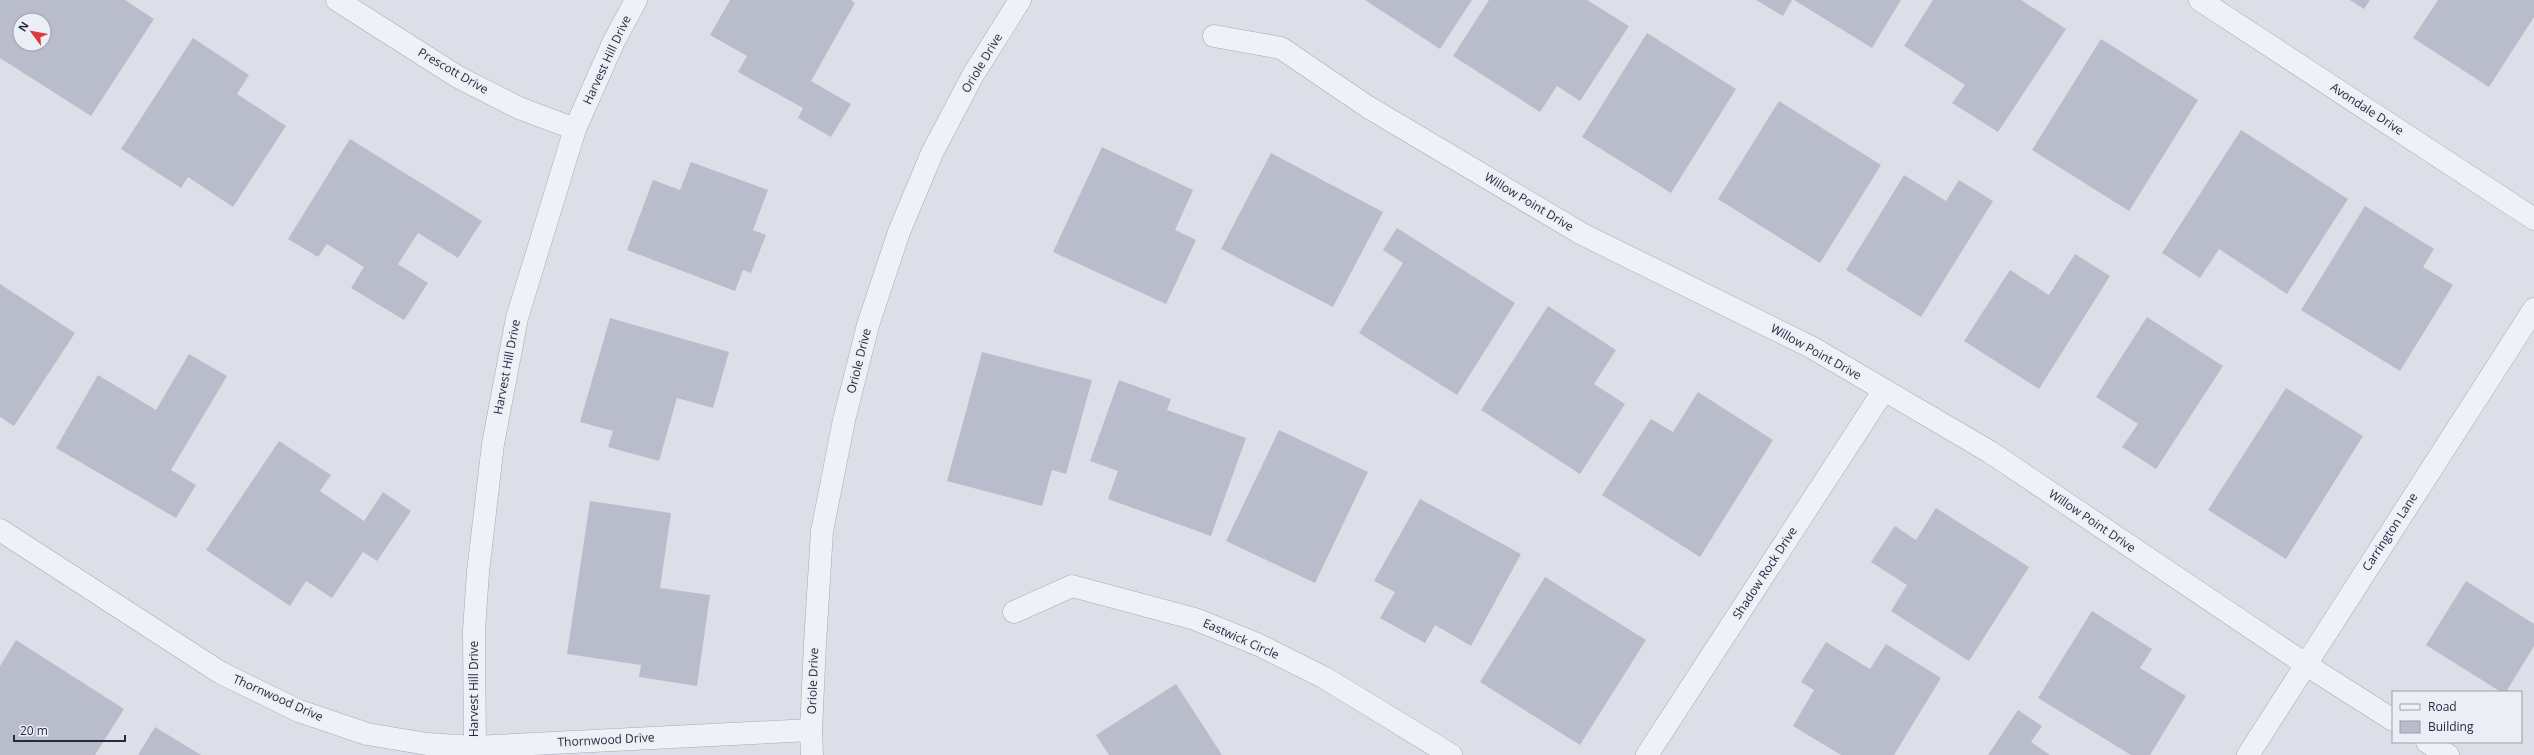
<svg xmlns="http://www.w3.org/2000/svg" width="2534" height="755" font-family="'Open Sans',sans-serif">
<style>
.building{fill:#b9bdcb;fill-rule:evenodd}
.lines{fill:none;stroke-linecap:round;stroke-linejoin:round}
.minor-casing{stroke:#a6a9b6;stroke-width:23}
.minor{stroke:#f0f1f6;stroke-width:22}
.labels{text-anchor:middle;stroke-width:3.5;stroke-linejoin:round;paint-order:stroke}
.street-label{font-size:12px;fill:#252a40;stroke:#eceef6}
</style>
<rect width="100%" height="100%" fill="#dddfe8"/>
<!-- building -->
<g class="building">
<path d="M0 0H125L154 19 91 116 0 58ZM20 20H44V44H20Z"/>
<path d="M730 0H851L855 3 811 81 851 104 831 137 798 118 803 108 738 72 747 56 710 35Z"/>
<path d="M1365 0H1472L1440 49Z"/>
<path d="M1489 0H1587L1629 26 1580 101 1557 86 1540 112 1453 56Z"/>
<path d="M1756 0H1792L1783 16Z"/>
<path d="M1794 0H1901L1872 48Z"/>
<path d="M1933 0H2021L2066 29 1998 132 1952 103 1965 85 1904 46Z"/>
<path d="M2350 0H2370L2364 9Z"/>
<path d="M2438 0H2534V17L2489 87 2413 38Z"/>
<path d="M1647 33 1736 89 1671 193 1582 137Z"/>
<path d="M193 38 249 75 237 94 286 126 233 207 188 177 181 188 121 149Z"/>
<path d="M2101 39 2198 100 2129 211 2032 150Z"/>
<path d="M1779 101 1881 165 1820 263 1718 199Z"/>
<path d="M2241 130 2348 199 2287 294 2219 249 2200 278 2162 253Z"/>
<path d="M350 139 482 221 458 258 418 233 398 264 428 283 404 320 351 288 364 267 327 244 318 257 288 239Z"/>
<path d="M1102 147 1193 190 1175 230 1196 240 1166 304 1053 252Z"/>
<path d="M1271 153 1383 212 1333 307 1221 249Z"/>
<path d="M691 162 768 190 753 230 766 235 751 273 743 270 735 291 627 250 653 180 680 190Z"/>
<path d="M1904 175 1946 201 1959 180 1993 201 1921 317 1846 270Z"/>
<path d="M2365 206 2434 249 2423 267 2453 285 2400 371 2301 310Z"/>
<path d="M1397 228 1515 303 1457 395 1359 333 1403 263 1383 250Z"/>
<path d="M2075 254 2110 276 2039 389 1964 341 2010 270 2049 295Z"/>
<path d="M0 284 75 333 14 426 0 417Z"/>
<path d="M1548 306 1616 350 1594 384 1625 404 1580 474 1481 410Z"/>
<path d="M2147 317 2223 366 2156 469 2122 447 2138 424 2096 397Z"/>
<path d="M610 318 729 352 713 408 677 398 659 461 608 447 613 431 580 422Z"/>
<path d="M982 352 1092 380 1066 474 1052 470 1042 506 947 481Z"/>
<path d="M189 354 227 376 171 470 196 485 176 518 56 448 98 375 156 410Z"/>
<path d="M1119 380 1171 399 1167 410 1246 438 1211 536 1108 499 1118 471 1090 461Z"/>
<path d="M2286 388 2363 436 2286 559 2208 510Z"/>
<path d="M1698 392 1773 440 1700 557 1602 495 1651 419 1673 432Z"/>
<path d="M1279 430 1368 472 1315 583 1226 541Z"/>
<path d="M279 441 331 475 320 491 364 521 383 492 411 511 377 561 363 552 332 598 306 581 290 606 206 550Z"/>
<path d="M1420 499 1521 554 1471 646 1435 625 1425 643 1380 618 1395 592 1374 581Z"/>
<path d="M590 501 671 513 660 588 710 595 697 686 639 677 641 665 567 654Z"/>
<path d="M1936 508 2029 567 1969 661 1891 611 1907 585 1871 562 1895 526 1916 540Z"/>
<path d="M1545 577 1646 640 1580 745 1480 682Z"/>
<path d="M2466 581 2534 624V646L2506 692H2501L2426 645Z"/>
<path d="M2092 611 2152 649 2140 668 2186 696 2150 755H2131L2038 698Z"/>
<path d="M16 640 124 709 95 755H0V666Z"/>
<path d="M1826 642 1870 669 1886 644 1941 678 1894 755H1841L1793 726 1814 690 1801 682Z"/>
<path d="M1176 684 1222 755H1109L1096 735Z"/>
<path d="M2018 710 2042 726 2031 742 2050 755H1988Z"/>
<path d="M155 727 201 755H138Z"/>
</g>
<g class="lines">
<!-- minor casing -->
<g class="minor-casing">
<g id="minor">
<path d="M337 0 458 77 519 108 575 129"/>
<path d="M2200 0 2534 219"/>
<path d="M1214 36 1281 48 1368 107 1582 234 1811 347 1990 452 2305 664 2393 720"/>
<path d="M0 530 221 673 299 711 367 734 427 744 474 747 811 730"/>
<path d="M1014 612 1072 586 1195 619 1259 645 1325 678 1451 755"/>
<path d="M2427 742 2448 755"/>
<path d="M475 755 474 630 478 572 493 444 517 318 575 129 614 41 636 0"/>
<path d="M812 755 811 730 815 644 822 531 844 420 868 325 899 232 932 153 973 75 1020 0"/>
<path d="M1647 755 1884 390"/>
<path d="M2248 755 2534 309"/>
</g>
</g>
<!-- minor -->
<use href="#minor" class="minor"/>
</g>
<g class="labels">
<!-- street labels -->
<g class="street-label">
<text transform="translate(607 60) rotate(-65)" y="4">Harvest Hill Drive</text>
<text transform="translate(982 63) rotate(-59)" y="4">Oriole Drive</text>
<text transform="translate(453 71) rotate(30)" y="4">Prescott Drive</text>
<text transform="translate(2367 109) rotate(33)" y="4">Avondale Drive</text>
<text transform="translate(1529 202) rotate(31)" y="4">Willow Point Drive</text>
<text transform="translate(1816 352) rotate(29)" y="4">Willow Point Drive</text>
<text transform="translate(859 361) rotate(-76)" y="4">Oriole Drive</text>
<text transform="translate(507 367) rotate(-79)" y="4">Harvest Hill Drive</text>
<text transform="translate(2092 521) rotate(34)" y="4">Willow Point Drive</text>
<text transform="translate(2390 532) rotate(-57)" y="4">Carrington Lane</text>
<text transform="translate(1765 573) rotate(-57)" y="4">Shadow Rock Drive</text>
<text transform="translate(1241 639) rotate(24)" y="4">Eastwick Circle</text>
<text transform="translate(813 681) rotate(-88)" y="4">Oriole Drive</text>
<text transform="translate(474 689) rotate(-90)" y="4">Harvest Hill Drive</text>
<text transform="translate(278 698) rotate(24)" y="4">Thornwood Drive</text>
<text transform="translate(606 740) rotate(-3)" y="4">Thornwood Drive</text>
</g>
</g>
<!-- legend -->
<rect x="2392" y="691" width="130" height="52" fill="#eceef6" stroke="#9ca0ad"/>
<rect x="2400" y="704" width="20" height="6" fill="#f0f1f6" stroke="#9ca0ad"/>
<text x="2428" y="711" font-size="12" fill="#252a40">Road</text>
<rect x="2400" y="721" width="20" height="12" fill="#b9bdcb" stroke="#9ca0ad"/>
<text x="2428" y="731" font-size="12" fill="#252a40">Building</text>
<!-- north arrow -->
<g transform="translate(32 32) rotate(302)"><circle r="19" fill="#eceef6" stroke="#9ca0ad"/>
<path d="M0-3L7 15L0 10L-7 15Z" fill="#db3934"/>
<text y="-6" font-size="11" font-weight="bold" text-anchor="middle" fill="#252a40">N</text>
</g>
<!-- scale -->
<path d="M14 735v6h111v-6" fill="none" stroke="#252a40" stroke-width="2"/>
<text x="20" y="735" font-size="12" fill="#252a40" stroke="#eceef6" stroke-width="3" paint-order="stroke">20 m</text>
</svg>
